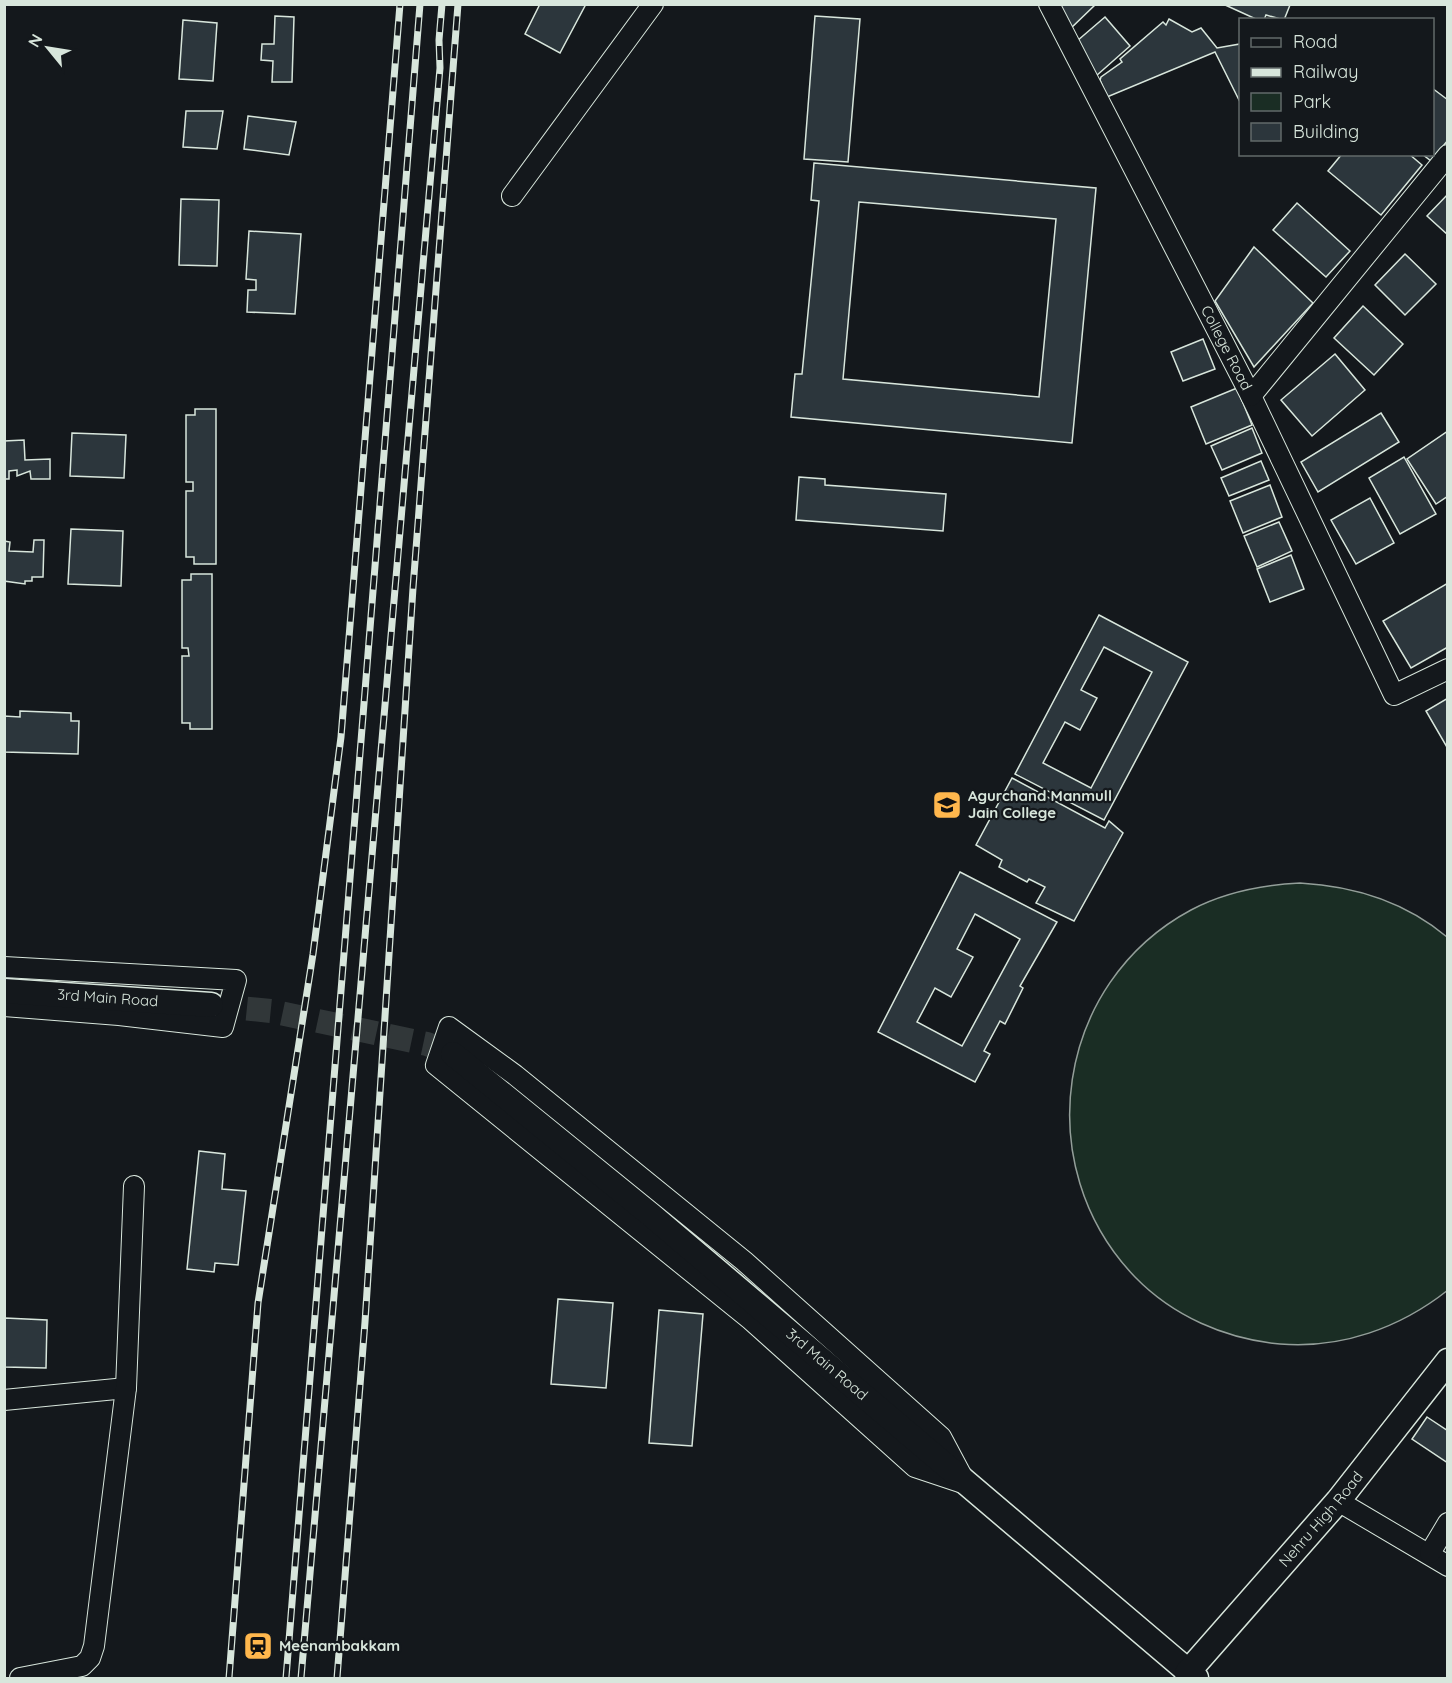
<svg xmlns="http://www.w3.org/2000/svg" width="1452" height="1683" font-family="Quicksand,sans-serif">
<style>
.green{fill:#1a2d24;stroke:#939e99;stroke-width:1.5}
.building{fill:#2c363c;stroke:#d8e6dc;stroke-width:1.5;fill-rule:evenodd}
.lines{fill:none;stroke-linecap:round;stroke-linejoin:round}
.tertiary-tunnel{stroke:#313739;stroke-width:24;stroke-dasharray:24 12;stroke-linecap:butt}
.minor-casing{stroke:#d8e6dc;stroke-width:22}
.tertiary-casing{stroke:#d8e6dc;stroke-width:27}
.minor{stroke:#14181c;stroke-width:20}
.tertiary{stroke:#14181c;stroke-width:24}
.rail-casing{stroke:#d8e6dc;stroke-width:7}
.rail{stroke:#14181c;stroke-width:4.5;stroke-dasharray:14;stroke-linecap:butt}
.labels{text-anchor:middle;stroke-width:4.5;stroke-linejoin:round;paint-order:stroke}
.street-label{font-size:15px;fill:#d8e6dc;stroke:#14181c}
.poi-label{font-size:15px;font-weight:bold;fill:#d8e6dc;stroke:#14181c;text-anchor:start}
</style>
<rect width="100%" height="100%" fill="#14181c"/>
<!-- green -->
<path class="green" d="M1300 883C1355 886 1404 901 1447 937L1448 1290C1400 1328 1341 1349 1280 1344 1225 1339 1173 1316 1135 1277 1029 1167 1055 983 1191 910 1225 892 1262 885 1300 883Z"/>
<!-- building -->
<g class="building">
<path d="M540 4H586L560 53 525 34Z"/>
<path d="M1054 4H1096L1071 28Z"/>
<path d="M1223 4H1289L1290 5 1284 20 1266 15 1264 20H1258Z"/>
<path d="M275 16 294 17 292 82H272L273 61 261 60 262 44H274Z"/>
<path d="M815 16 860 19 848 162 804 159Z"/>
<path d="M1105 17 1130 46 1096 76 1070 47Z"/>
<path d="M1169 19 1192 32 1201 28 1217 48 1240 44V102L1215 52 1107 97 1100 80 1101 77 1122 62 1120 59 1163 22 1166 25Z"/>
<path d="M183 20 217 23 213 81 179 79Z"/>
<path d="M1432 88 1448 100V140L1431 161 1422 154H1432Z"/>
<path d="M186 111H223L217 149 183 147Z"/>
<path d="M248 116 296 122 289 155 244 149Z"/>
<path d="M1342 154H1409L1422 165 1381 215 1328 171Z"/>
<path d="M814 163 1096 188 1072 443 791 417 795 374H802L819 201 811 200ZM859 202 1056 219 1039 397 843 379Z"/>
<path d="M1448 194V235L1427 216Z"/>
<path d="M181 199 219 200 217 266 179 265Z"/>
<path d="M1297 203 1350 251 1326 277 1273 230Z"/>
<path d="M249 231 301 234 295 314 247 312 248 290H256V280L246 279Z"/>
<path d="M1254 247 1313 303 1254 367 1215 301Z"/>
<path d="M1405 254 1436 284 1405 315 1375 285Z"/>
<path d="M1363 306 1403 344 1374 375 1334 338Z"/>
<path d="M1203 339 1215 369 1183 381 1171 352Z"/>
<path d="M1335 354 1365 390 1312 436 1281 400Z"/>
<path d="M1237 388 1252 425 1206 444 1191 407Z"/>
<path d="M195 409H216V564H194V557H186V491H193V482H186V415H195Z"/>
<path d="M1381 413 1399 442 1318 492 1301 462Z"/>
<path d="M1252 428 1262 453 1222 470 1211 446Z"/>
<path d="M1448 431V496L1436 504 1407 459Z"/>
<path d="M72 433 126 435 124 478 70 476Z"/>
<path d="M24 440 25 460 50 459V479H31L30 471 17 476V470L9 471V479H4V441Z"/>
<path d="M1404 457 1436 514 1400 534 1369 478Z"/>
<path d="M1261 461 1269 480 1229 496 1221 478Z"/>
<path d="M799 477 825 479V485L946 494 943 531 796 520Z"/>
<path d="M1270 485 1282 517 1243 533 1230 501Z"/>
<path d="M1370 498 1394 543 1356 564 1331 520Z"/>
<path d="M1279 522 1292 551 1257 567 1244 536Z"/>
<path d="M71 529 123 531 121 586 68 584Z"/>
<path d="M34 540H44L43 577H32V581H25V584L4 581V541L10 542 9 551 33 552Z"/>
<path d="M1291 555 1304 589 1270 602 1257 569Z"/>
<path d="M191 574H212V729H190V723H182V656H189L188 648H182V580H191Z"/>
<path d="M1448 583V647L1411 668 1383 621Z"/>
<path d="M1099 615 1188 662 1104 820 1015 774ZM1104 647 1152 672 1091 788 1043 763 1065 722 1080 730 1097 698 1081 690Z"/>
<path d="M1448 698V749L1426 711Z"/>
<path d="M20 711 71 713V721H79L78 754 4 752V716L20 717Z"/>
<path d="M1012 778 1105 828 1109 821 1123 833 1074 921 1036 903 1045 887 1029 879 1027 882 999 867 1002 860 976 845Z"/>
<path d="M960 872 1057 922 1020 986 1023 988 1005 1024 1000 1021 984 1051 990 1054 975 1082 878 1032ZM975 914 1020 939 962 1046 917 1022 935 988 951 997 973 957 957 949Z"/>
<path d="M199 1151 225 1154 222 1189 246 1191 238 1265 215 1263 214 1272 187 1269Z"/>
<path d="M558 1299 613 1303 606 1388 551 1384Z"/>
<path d="M659 1310 703 1314 692 1446 649 1443Z"/>
<path d="M5 1318 47 1320 46 1368 5 1367Z"/>
<path d="M1427 1417 1448 1431V1463L1412 1439Z"/>
</g>
<g class="lines">
<!-- tertiary-tunnel -->
<path class="tertiary-tunnel" d="M211 1005 271 1011 427 1044 453 1054"/>
<!-- minor casing -->
<g class="minor-casing">
<g id="minor">
<path id="s1" d="M1049 4 1251 396 1394 695 1448 669"/>
<path d="M512 196 653 4"/>
<path d="M1251 396 1448 155"/>
<path d="M4 967 236 980 223 1027 119 1015 4 1006"/>
<path d="M449 1027 515 1075 744 1261 941 1437 966 1484 915 1467 751 1320 436 1065Z"/>
<path d="M4 1400 126 1388"/>
<path d="M1338 1501 1448 1566"/>
<path d="M1430 1553 1448 1523"/>
<path d="M20 1678 82 1666 90 1658 94 1646 126 1388 134 1186"/>
</g>
</g>
<!-- tertiary casing -->
<g class="tertiary-casing">
<g id="tertiary">
<path id="s2" d="M4 991 211 1005"/>
<path id="s3" d="M453 1054 651 1215 1196 1678"/>
<path id="s4" d="M1187 1673 1338 1501 1448 1361"/>
</g>
</g>
<!-- minor -->
<use href="#minor" class="minor"/>
<!-- tertiary -->
<use href="#tertiary" class="tertiary"/>
<!-- rail casing -->
<g class="rail-casing">
<g id="rail">
<path d="M229 1678 258 1303 313 954 341 737 400 4"/>
<path d="M286 1678 420 4"/>
<path d="M301 1678 440 68 439 40 442 4"/>
<path d="M337 1678 365 1322 413 588 458 4"/>
</g>
</g>
<!-- rail -->
<use href="#rail" class="rail"/>
</g>
<!-- icons -->
<defs>
<g id="university-square" transform="scale(1.5)"><rect x="-9" y="-9" width="18" height="18" rx="4" fill="#ffb74d" stroke="#14181c"/><path d="M0-5L7-2L0 1L-7-2ZM-4 1L0 2.5L4 1V4Q0 6-4 4Z" fill="#111"/></g>
<g id="station-square" transform="scale(1.5)"><rect x="-9" y="-9" width="18" height="18" rx="4" fill="#ffb74d" stroke="#14181c"/><path d="M-3-6H3Q5-6 5-4V2Q5 4 3 4L4.5 6H3L1.5 4h-3L-3 6H-4.5L-3 4Q-5 4-5 2V-4Q-5-6-3-6ZM-3.5-4v3h7v-3ZM-3.5 1v1.5H-2V1ZM2 1v1.5H3.5V1Z" fill="#111"/></g>
</defs>
<g fill-rule="evenodd">
<use href="#university-square" x="947" y="805"/>
<use href="#station-square" x="258" y="1646"/>
</g>
<g class="labels">
<!-- street labels -->
<g class="street-label">
<text dy="5" stroke="none"><textPath href="#s1" startOffset="387">College Road</textPath></text>
<text dy="5" stroke="none"><textPath href="#s2" startOffset="104">3rd Main Road</textPath></text>
<text dy="5" stroke="none"><textPath href="#s3" startOffset="486">3rd Main Road</textPath></text>
<text dy="5" stroke="none"><textPath href="#s4" startOffset="204">Nehru High Road</textPath></text>
</g>
<!-- poi labels -->
<g class="poi-label">
<text x="968" y="801">Agurchand Manmull<tspan x="968" dy="17">Jain College</tspan></text>
<text x="279" y="1651">Meenambakkam</text>
</g>
</g>
<!-- border -->
<rect width="1452" height="1683" fill="none" stroke="#d8e6dc" stroke-width="12"/>
<!-- legend -->
<rect x="1239" y="18" width="195" height="138" fill="#14181c" stroke="#626a69" stroke-width="1.5"/>
<rect x="1251" y="38" width="30" height="9" fill="#14181c" stroke="#626a69" stroke-width="1.5"/>
<text x="1293" y="48" font-size="18" fill="#d8e6dc">Road</text>
<rect x="1251" y="68" width="30" height="9" fill="#d8e6dc" stroke="#626a69" stroke-width="1.5"/>
<text x="1293" y="78" font-size="18" fill="#d8e6dc">Railway</text>
<rect x="1251" y="93" width="30" height="18" fill="#1a2d24" stroke="#626a69" stroke-width="1.5"/>
<text x="1293" y="108" font-size="18" fill="#d8e6dc">Park</text>
<rect x="1251" y="123" width="30" height="18" fill="#2c363c" stroke="#626a69" stroke-width="1.5"/>
<text x="1293" y="138" font-size="18" fill="#d8e6dc">Building</text>
<!-- north arrow -->
<g transform="translate(48 48) rotate(300)" stroke="#14181c" stroke-width="4.5" paint-order="stroke">
<path d="M0-4.5L10 22L0 15L-10 22Z" fill="#d8e6dc"/>
<text y="-9" font-size="16" font-weight="bold" text-anchor="middle" fill="#d8e6dc">N</text>
</g>
</svg>
